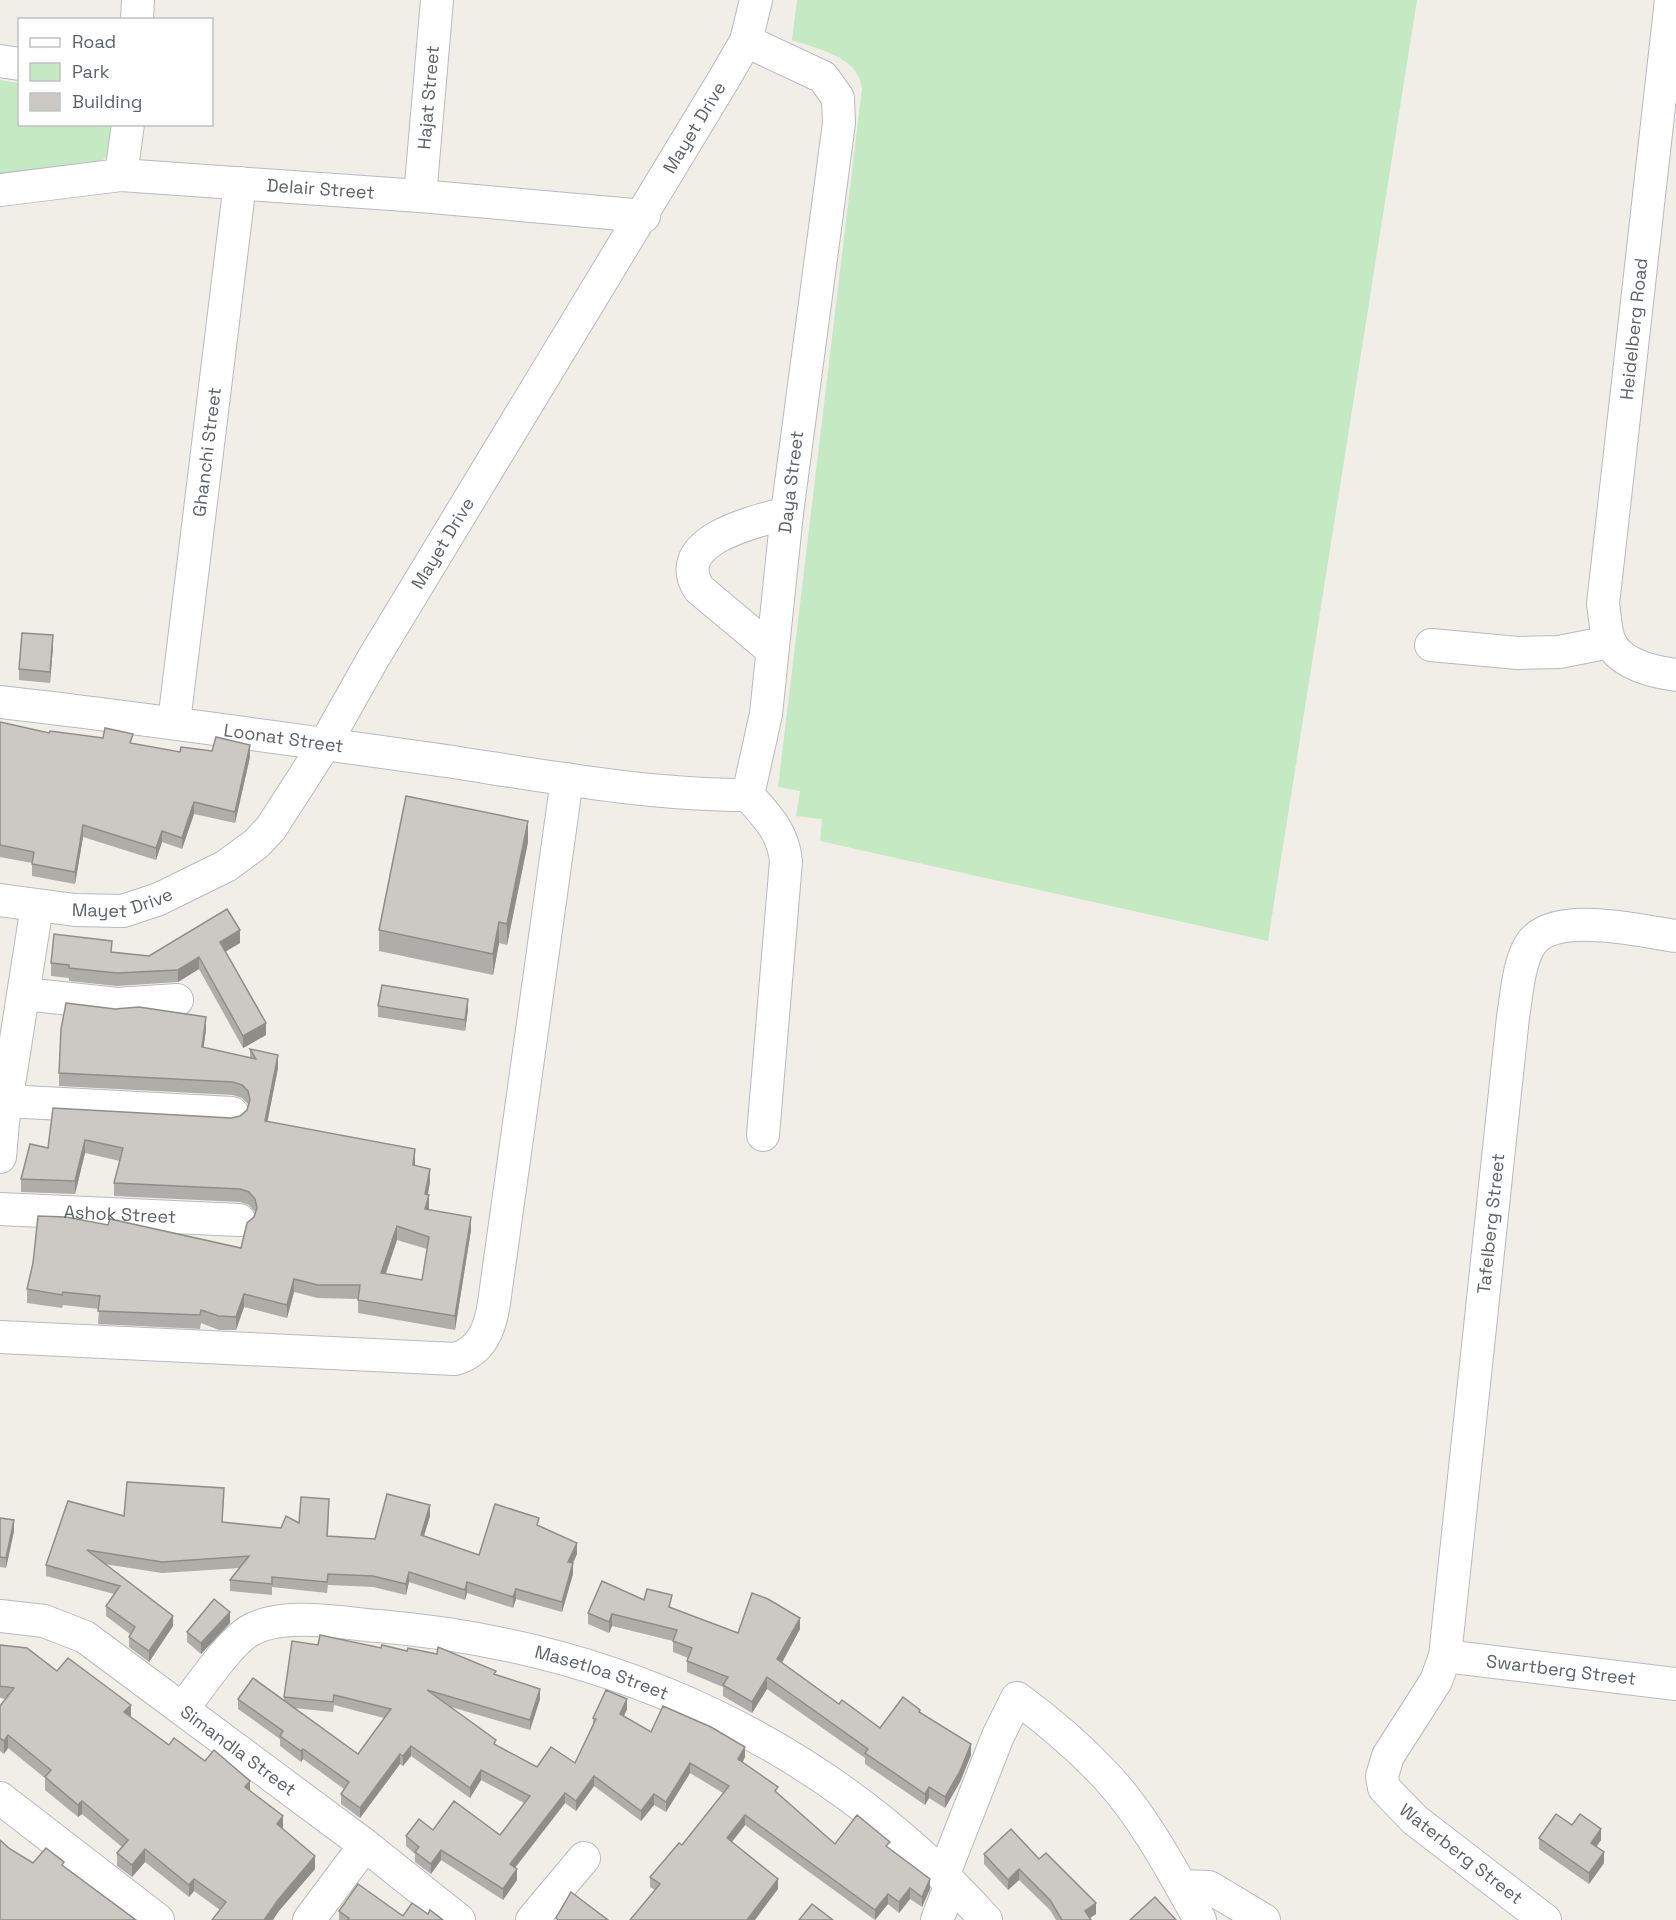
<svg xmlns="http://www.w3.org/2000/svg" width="1676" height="1920" font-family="'Space Grotesk',sans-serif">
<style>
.green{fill:#c5e9c3}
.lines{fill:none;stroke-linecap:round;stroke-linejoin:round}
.minor-casing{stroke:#b7babe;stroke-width:34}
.minor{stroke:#fff;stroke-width:32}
.wall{fill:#afada9;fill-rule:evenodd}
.shaded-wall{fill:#8f8d89}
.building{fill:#ccc9c4;stroke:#8f8d89;stroke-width:1.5;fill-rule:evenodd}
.labels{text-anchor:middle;stroke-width:5;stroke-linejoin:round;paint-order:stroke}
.street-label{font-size:18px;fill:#5e6368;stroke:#fff}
</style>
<rect width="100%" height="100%" fill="#f1eee7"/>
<!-- green -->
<g class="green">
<path d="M797 0H1417L1268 941 820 841 822 819 796 816 800 791 778 787 862 88C858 56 817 49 792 40Z"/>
<path d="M0 80 19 83 20 124 111 125 110 154 93 168 0 177Z"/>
</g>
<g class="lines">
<!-- minor casing -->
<g class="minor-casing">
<g id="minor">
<path d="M1671 0 1603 604C1605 615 1605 631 1610 642 1621 665 1654 672 1676 675"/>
<path d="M137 20 138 0"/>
<path d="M746 41 823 77 838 98 839 123 787 513 766 714 748 795"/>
<path d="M0 61 20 64"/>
<path d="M121 175 128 124"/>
<path id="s1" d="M0 190 121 175 420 196 644 216"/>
<path id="s2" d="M420 196 437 0"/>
<path d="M1431 645 1518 653 1559 652 1610 642"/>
<path d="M772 650 699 589C668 540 757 521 787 513"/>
<path id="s3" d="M0 702C149 719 297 740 446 761 545 776 648 795 748 795"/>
<path id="s4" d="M174 722 240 183"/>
<path d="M748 795C767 816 783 832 786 861L763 1135"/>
<path id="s5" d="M0 900 75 910 123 911 159 899 226 866 256 844 271 828 325 744 374 657 724 79 746 41 756 0"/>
<path d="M24 994 117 1004 177 1000"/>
<path d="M6 1101 232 1113"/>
<path d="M0 1157 3 1122 37 906"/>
<path id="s6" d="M0 1209 239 1220"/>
<path d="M0 1337 455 1359C482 1351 490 1329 494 1303L567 779"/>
<path id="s7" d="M0 1616 44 1621 85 1637 365 1845 459 1920"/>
<path id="s8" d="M1445 1656 1676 1684"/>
<path id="s9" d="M183 1708C200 1687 228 1644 249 1631 282 1611 342 1623 378 1626 615 1646 826 1742 986 1920"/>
<path d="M0 1798 158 1920"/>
<path d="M943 1876 998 1736 1017 1698C1050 1722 1080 1748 1107 1777 1145 1818 1173 1872 1200 1920"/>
<path d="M1181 1886 1209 1887 1264 1920"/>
<path d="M309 1920 365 1845"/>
<path d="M532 1920 584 1858"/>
<path d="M937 1920 951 1884"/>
<path id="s10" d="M1545 1920 1415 1820 1384 1788 1382 1776 1388 1756 1436 1681 1445 1656 1513 1017C1517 994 1518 965 1530 945 1552 909 1640 931 1676 936"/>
</g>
</g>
<!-- minor -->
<use href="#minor" class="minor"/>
</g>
<!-- wall -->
<g class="wall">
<path d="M53 646 50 683 19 680V669Z"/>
<path d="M0 722 49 733 133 744 180 752 250 757 235 823 194 814 182 849 162 842 156 860 83 837 75 884 32 876V863L0 857Z"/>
<path d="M528 842 507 945 499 943 493 975 379 951V930Z"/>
<path d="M240 943 225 951 266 1035 243 1048 199 969 178 982 117 986 69 981V978L51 976V963L112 952 149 956Z"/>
<path d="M378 1006 468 1010 465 1031 378 1017Z"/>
<path d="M206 1030 203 1047 250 1058V1049L278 1068 267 1122 415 1162V1166L430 1182 428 1195 429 1210 471 1230 455 1330 358 1313V1299L318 1298 294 1292 287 1318 244 1307 236 1330H219L201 1323 200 1329 98 1324 99 1309 63 1305 62 1308 27 1303V1289L108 1225 241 1248 255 1212 249 1205 240 1202 114 1196V1183L120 1161 85 1153 75 1194 21 1192V1179L48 1148 53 1108 231 1118 240 1116 247 1110 248 1104 242 1098 233 1095 59 1086V1073ZM397 1240 427 1249 422 1280 386 1274Z"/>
<path d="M224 1498 222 1522 281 1528 299 1523 329 1510 328 1536 375 1539 430 1516 424 1536 479 1555 539 1526 577 1554 573 1563V1574L562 1612 516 1599 513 1608 467 1593 465 1600 409 1582 406 1595 373 1587 328 1585 327 1593 272 1587V1595L230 1591V1580L240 1568 162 1573 104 1564 173 1626 149 1662 129 1647V1637L130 1634 106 1616V1606L114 1594 46 1576V1565L124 1516Z"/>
<path d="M0 1518 14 1531 6 1568 0 1567Z"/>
<path d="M644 1600 671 1608 738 1633 800 1629 782 1663 839 1704 880 1728 920 1713 971 1755 960 1782 945 1808 929 1798 925 1805 865 1764V1758L767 1689 752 1713 723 1696V1687L687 1672V1661L688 1658 673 1652V1641L612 1626 609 1633 588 1624V1613Z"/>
<path d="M230 1623 201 1654 187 1642V1632Z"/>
<path d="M0 1645 57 1671 131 1717 169 1745 205 1761 250 1791 283 1828V1829L315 1869 278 1912 273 1920H212L220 1910 194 1891 189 1897 145 1862 132 1877 117 1866V1853L122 1847 82 1814 78 1817 45 1790V1778L8 1748 4 1754 0 1751V1706L5 1699 0 1698Z"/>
<path d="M496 1675 540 1699 530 1730 451 1707 496 1746 537 1767 575 1763 593 1724V1718L627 1709 624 1716 651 1732 745 1757 743 1762 835 1844 890 1849 930 1889 922 1907 910 1899 899 1913 888 1904 875 1920 745 1825 732 1842 778 1889 655 1890 650 1887V1877L682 1845 723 1793 690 1773 666 1812 654 1805 641 1821 594 1786 576 1811 565 1803 515 1868 517 1880 503 1900 441 1860 431 1874 415 1862V1854L406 1846V1836L433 1830 500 1835 524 1803 481 1780 470 1798 411 1756 403 1766 400 1764 360 1818 341 1804V1794L344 1789 303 1759 301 1762 280 1746V1739L238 1709V1699L284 1701V1697ZM334 1705 384 1718 358 1754 294 1708 333 1712Z"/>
<path d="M1572 1825 1601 1840 1596 1847 1604 1863 1589 1884 1539 1849V1838Z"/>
<path d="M984 1854 1039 1859 1096 1914 1090 1918 1091 1920H1056L1050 1910 1019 1880 1008 1890 984 1864Z"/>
<path d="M339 1911 403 1916 428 1914 443 1920H339Z"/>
</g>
<!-- shaded-wall -->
<g class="shaded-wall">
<path d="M53 635V646L50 683V672Z"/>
<path d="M250 745V757L235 823V812Z"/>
<path d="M194 802V814L182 849V838Z"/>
<path d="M528 821V842L507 945V924Z"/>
<path d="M83 825V837L75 884V872Z"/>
<path d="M162 831V842L156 860V848Z"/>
<path d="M499 922V943L493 975V954Z"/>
<path d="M240 930V943L220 955V942Z"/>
<path d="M199 957V969L178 982V970Z"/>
<path d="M468 999V1010L465 1031V1020Z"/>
<path d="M206 1017V1030L202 1060V1047Z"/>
<path d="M266 1023V1035L243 1048V1036Z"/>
<path d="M278 1055V1068L265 1134V1121Z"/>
<path d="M85 1140V1153L75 1194V1181Z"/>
<path d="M415 1149V1162L413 1178V1165Z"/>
<path d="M430 1169V1182L425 1207V1194Z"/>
<path d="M429 1195V1209L425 1222V1209Z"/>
<path d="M471 1217V1230L455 1330V1316Z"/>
<path d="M397 1226V1240L381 1286V1273Z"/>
<path d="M294 1279V1292L287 1318V1305Z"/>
<path d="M244 1294V1307L236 1330V1317Z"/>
<path d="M430 1505V1516L421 1545V1535Z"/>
<path d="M14 1520V1531L6 1568V1558Z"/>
<path d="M577 1543V1554L568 1573V1562Z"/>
<path d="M573 1563V1574L562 1612V1602Z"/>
<path d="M409 1572V1582L406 1595V1584Z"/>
<path d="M467 1582V1593L465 1600V1590Z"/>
<path d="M516 1589V1599L513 1608V1597Z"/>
<path d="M230 1612V1623L201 1654V1643Z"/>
<path d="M612 1614V1626L609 1633V1622Z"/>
<path d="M173 1616V1626L149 1662V1651Z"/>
<path d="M800 1618V1629L777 1671V1659Z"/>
<path d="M767 1677V1689L752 1713V1702Z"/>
<path d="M540 1689V1699L530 1730V1720Z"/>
<path d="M627 1699V1709L620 1724V1714Z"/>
<path d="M131 1705V1717L124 1712Z"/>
<path d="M8 1735V1748L4 1754V1741Z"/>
<path d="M971 1744V1755L960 1782 945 1808V1797Z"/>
<path d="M411 1746V1756L403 1766V1756Z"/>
<path d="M745 1747V1757L738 1769V1759Z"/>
<path d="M303 1749V1759L301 1762V1751Z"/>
<path d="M400 1754V1764L360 1818V1808Z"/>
<path d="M690 1763V1773L666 1812V1802Z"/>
<path d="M481 1770V1780L470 1798V1788Z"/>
<path d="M594 1776V1786L576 1811V1801Z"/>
<path d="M250 1781V1793L245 1787Z"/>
<path d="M929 1787V1798L925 1805V1794Z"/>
<path d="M565 1793V1803L510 1874V1864Z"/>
<path d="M654 1794V1805L641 1821V1811Z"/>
<path d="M82 1801V1814L78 1817V1805Z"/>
<path d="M745 1815V1825L727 1848V1838Z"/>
<path d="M283 1816V1828L277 1836V1824Z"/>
<path d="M1601 1829V1840L1591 1854V1843Z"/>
<path d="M145 1849V1862L132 1877V1865Z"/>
<path d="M441 1850V1860L431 1874V1864Z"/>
<path d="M1604 1852V1863L1589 1884V1873Z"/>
<path d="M315 1856V1869L278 1912 273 1920H264L278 1900Z"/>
<path d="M517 1869V1880L503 1900V1889Z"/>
<path d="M1019 1869V1880L1008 1890V1880Z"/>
<path d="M194 1879V1891L189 1897V1885Z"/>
<path d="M778 1879V1889L755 1920H747Z"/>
<path d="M930 1879V1889L922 1907V1897Z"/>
<path d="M910 1888V1899L899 1913V1902Z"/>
<path d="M888 1894V1904L875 1920V1910Z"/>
<path d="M1096 1903V1914L1087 1920 1085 1911Z"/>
</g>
<!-- building -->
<g class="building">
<path d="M22 633 53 635 50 672 19 669Z"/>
<path d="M0 722 49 733 50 731 103 738 105 728 133 734 130 743 180 752 181 747 212 751 216 737 250 745 235 812 194 802 182 838 162 831 156 848 83 825 75 872 32 864 34 852 0 845Z"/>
<path d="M406 796 528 821 507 924 499 922 493 954 379 930Z"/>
<path d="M227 909 240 930 220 942 266 1023 243 1036 199 957 178 970 117 973 69 968V965L51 963 54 934 112 941 111 952 149 956Z"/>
<path d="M382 985 468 999 465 1020 378 1006Z"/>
<path d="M66 1003 115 1009 139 1007 206 1017 202 1047 256 1059 250 1049 278 1055 265 1121 415 1149 413 1165 430 1169 425 1194 429 1195 425 1209 471 1217 455 1316 358 1300 360 1285H318L294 1279 287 1305 244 1294 236 1317 219 1316 201 1310 200 1315 98 1311 100 1296 63 1292 62 1295 27 1289 33 1263 38 1216 66 1217 108 1225 110 1219 241 1248 247 1223 254 1217 257 1208 255 1199 249 1192 240 1189 114 1183 123 1148 85 1140 75 1181 21 1179 30 1144 48 1148 53 1108 231 1118 240 1116 247 1110 250 1100 248 1091 242 1085 233 1082 59 1073 61 1029ZM397 1226 429 1237 422 1280 381 1273Z"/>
<path d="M127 1482 224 1488 222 1522 281 1528 286 1516 299 1523 301 1497 329 1499 327 1536 375 1539 387 1494 430 1505 421 1535 479 1555 495 1504 539 1518 537 1525 577 1543 568 1562 573 1563 562 1602 516 1589 513 1597 467 1582 465 1590 409 1572 406 1584 373 1576 328 1574 327 1582 272 1577V1584L230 1580 249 1556 162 1562 87 1550 173 1616 149 1651 129 1637 135 1627 106 1606 120 1586 46 1565 68 1501 124 1516Z"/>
<path d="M0 1518 14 1520 6 1558 0 1557Z"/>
<path d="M602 1581 644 1600 647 1589 672 1595 669 1607 738 1633 752 1593 768 1599 800 1618 777 1659 839 1704 842 1700 880 1728 903 1697 920 1710 919 1712 971 1744 960 1771 945 1797 929 1787 925 1794 865 1753 868 1749 767 1677 752 1702 723 1685 728 1677 687 1661 692 1648 673 1641 677 1630 612 1614 609 1622 588 1613Z"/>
<path d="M214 1599 230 1612 201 1643 187 1632Z"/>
<path d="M320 1635 381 1648 382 1645 407 1651 408 1648 437 1654 438 1647 496 1671 494 1674 540 1689 530 1720 427 1690 496 1740 494 1744 537 1767 551 1747 575 1763 596 1719 593 1718 606 1690 627 1699 620 1714 651 1732 663 1706 711 1727 745 1747 738 1759 778 1787 775 1791 835 1844 857 1815 890 1842 886 1846 930 1879 922 1897 910 1888 899 1902 888 1894 875 1910 745 1815 727 1838 778 1879 747 1920H630L660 1884 650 1877 679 1843 682 1845 729 1786 690 1763 666 1802 654 1794 641 1811 594 1776 576 1801 565 1793 510 1864 517 1869 503 1889 441 1850 431 1864 415 1852 419 1847 406 1836 419 1819 433 1830 454 1801 500 1835 530 1796 481 1770 470 1788 411 1746 403 1756 400 1754 360 1808 341 1794 349 1782 303 1749 301 1751 280 1736 283 1731 238 1699 253 1678 358 1754 391 1709 334 1695 333 1702 284 1697 292 1641 318 1645Z"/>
<path d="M0 1645 27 1648 57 1671 68 1658 131 1705 124 1712 169 1745 174 1738 205 1761 214 1750 250 1781 245 1787 283 1816 277 1824 315 1856 278 1900 264 1920H212L226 1902 194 1879 189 1885 145 1849 132 1865 117 1853 128 1840 82 1801 78 1805 45 1777 51 1770 8 1735 4 1741 0 1738V1706L14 1688 0 1686Z"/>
<path d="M1556 1814 1572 1825 1580 1814 1601 1829 1591 1843 1604 1852 1589 1873 1539 1838Z"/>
<path d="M1011 1829 1039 1859 1046 1853 1096 1903 1085 1911 1091 1920H1062L1050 1900 1019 1869 1008 1880 984 1854Z"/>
<path d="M0 1840 10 1849 33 1863 46 1848 64 1862 62 1865 136 1920H0Z"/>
<path d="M358 1884 403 1916 412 1903 428 1914 430 1910 443 1920H347L349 1918 339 1911Z"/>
<path d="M571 1892 608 1920H558L556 1918Z"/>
<path d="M1155 1897 1176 1920H1130Z"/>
<path d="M812 1904 833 1920H799Z"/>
</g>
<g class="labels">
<!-- street labels -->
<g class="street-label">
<text dy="6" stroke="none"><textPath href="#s2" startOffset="99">Hajat Street</textPath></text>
<text dy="6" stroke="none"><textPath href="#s5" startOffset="1114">Mayet Drive</textPath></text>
<text dy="6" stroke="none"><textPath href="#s1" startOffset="322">Delair Street</textPath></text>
<text transform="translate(1634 329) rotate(-84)" y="6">Heidelberg Road</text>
<text dy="6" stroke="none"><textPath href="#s4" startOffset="272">Ghanchi Street</textPath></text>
<text transform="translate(791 482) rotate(-83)" y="6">Daya Street</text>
<text dy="6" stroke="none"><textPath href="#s5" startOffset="628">Mayet Drive</textPath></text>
<text dy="6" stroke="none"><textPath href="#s3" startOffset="286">Loonat Street</textPath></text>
<text dy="6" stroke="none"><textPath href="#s5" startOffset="124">Mayet Drive</textPath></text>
<text dy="6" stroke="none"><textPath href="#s6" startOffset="120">Ashok Street</textPath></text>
<text dy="6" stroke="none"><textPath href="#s10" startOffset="792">Tafelberg Street</textPath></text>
<text dy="6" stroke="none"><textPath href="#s8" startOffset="117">Swartberg Street</textPath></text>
<text dy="6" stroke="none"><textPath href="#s9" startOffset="462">Masetloa Street</textPath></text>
<text dy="6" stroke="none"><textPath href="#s7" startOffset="279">Simandla Street</textPath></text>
<text transform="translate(1461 1854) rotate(38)" y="6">Waterberg Street</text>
</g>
</g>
<!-- legend -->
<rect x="18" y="18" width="195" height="108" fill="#ffffff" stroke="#bfc1c3" stroke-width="1.5"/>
<rect x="30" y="38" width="30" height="9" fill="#ffffff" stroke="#bfc1c3" stroke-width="1.5"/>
<text x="72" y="48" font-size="18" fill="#5e6368">Road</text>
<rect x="30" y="63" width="30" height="18" fill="#c5e9c3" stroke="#bfc1c3" stroke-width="1.5"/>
<text x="72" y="78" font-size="18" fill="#5e6368">Park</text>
<rect x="30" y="93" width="30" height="18" fill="#ccc9c4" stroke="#bfc1c3" stroke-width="1.5"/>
<text x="72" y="108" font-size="18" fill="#5e6368">Building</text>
</svg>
